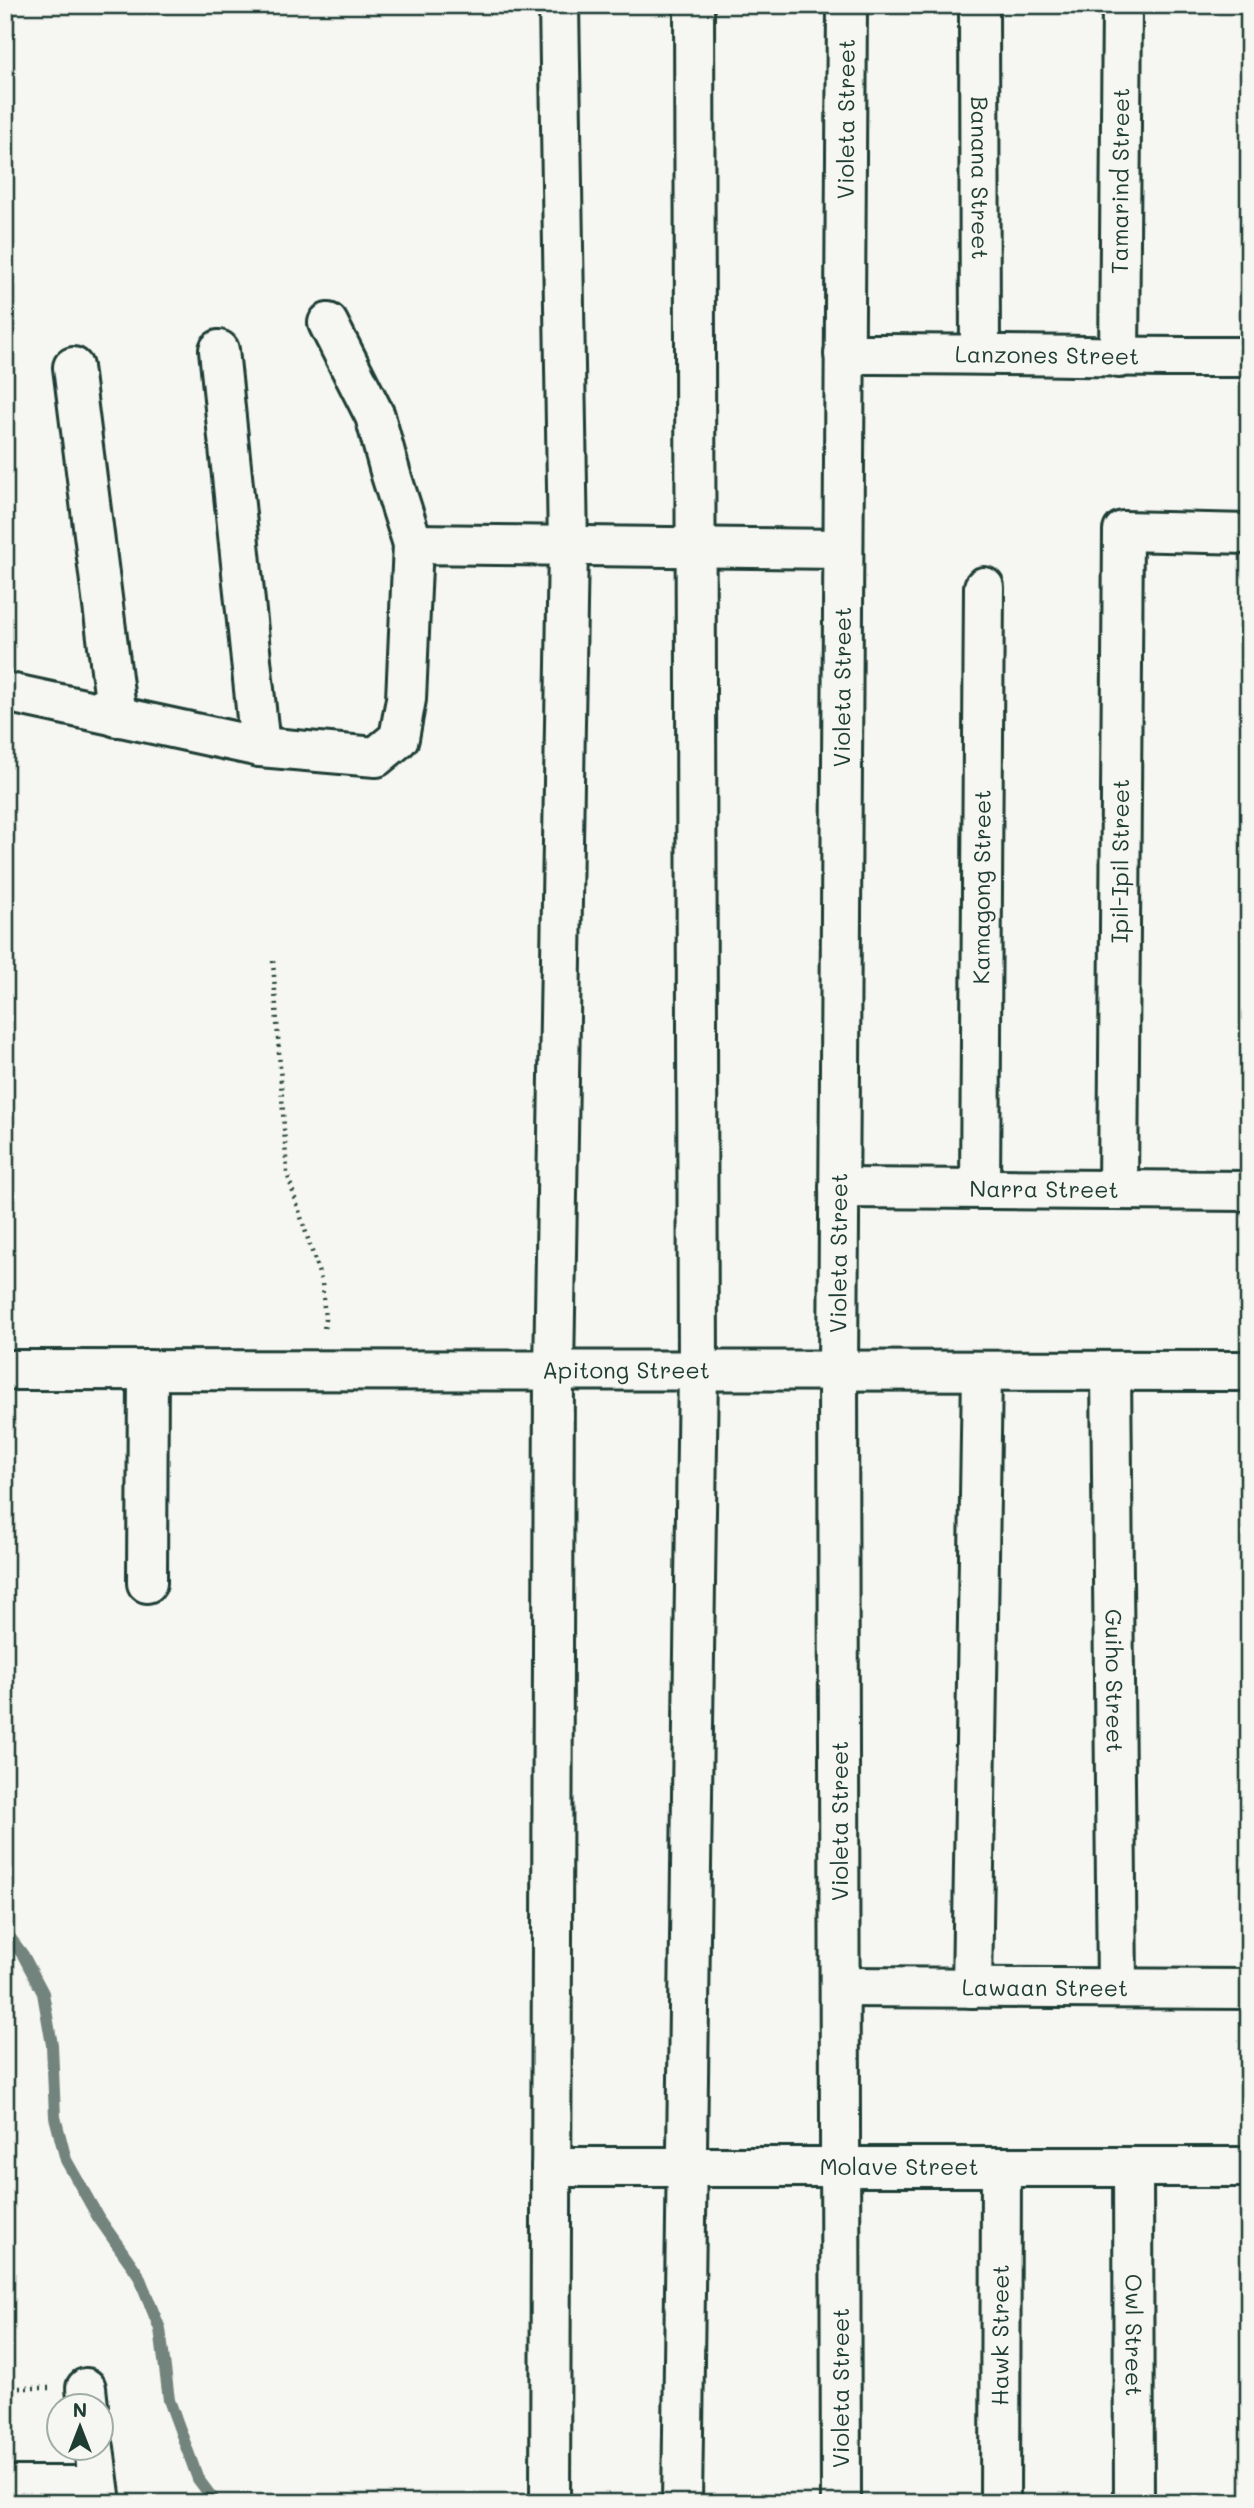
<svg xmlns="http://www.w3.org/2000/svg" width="1254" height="2508" font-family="Mali,sans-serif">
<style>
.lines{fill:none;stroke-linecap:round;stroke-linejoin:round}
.stream{stroke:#72847d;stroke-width:12}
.minor-casing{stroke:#1f3d34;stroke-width:44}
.path{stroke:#1f3d34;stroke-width:4.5;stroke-dasharray:2 5;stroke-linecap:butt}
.minor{stroke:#f6f6f2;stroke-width:38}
.labels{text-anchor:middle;stroke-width:7;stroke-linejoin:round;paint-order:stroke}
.street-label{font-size:23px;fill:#1f3d34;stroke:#f6f6f2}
</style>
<rect width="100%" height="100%" fill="#f6f6f2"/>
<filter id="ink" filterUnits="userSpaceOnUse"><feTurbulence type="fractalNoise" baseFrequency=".0143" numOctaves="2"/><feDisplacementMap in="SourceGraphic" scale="14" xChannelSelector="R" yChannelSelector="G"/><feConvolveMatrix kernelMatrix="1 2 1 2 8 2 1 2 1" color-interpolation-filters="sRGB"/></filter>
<g filter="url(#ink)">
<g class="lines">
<!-- stream -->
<path class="stream" d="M5 1931 23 1955 43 1993 52 2045 55 2117 66 2160 98 2217 138 2274 160 2329 169 2400 198 2479 216 2503"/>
<!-- minor casing -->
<g class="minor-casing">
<g id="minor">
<path id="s1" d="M979 5 980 353"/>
<path d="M328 323 375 416 391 475 413 544"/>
<path d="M219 350 260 747"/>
<path id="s2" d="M844 354C979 353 1114 358 1249 357"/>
<path id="s3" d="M1119 358 1122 5"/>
<path d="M73 367 117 717"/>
<path d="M5 692 260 747 376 757 399 738 406 699 413 544 843 549"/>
<path id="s4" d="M839 1188 1249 1191"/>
<path id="s5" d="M980 1188 984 587"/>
<path id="s6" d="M1118 1190 1123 531 1249 534"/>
<path id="s7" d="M5 1370 1249 1371"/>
<path id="s8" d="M1111 1373 1117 1988"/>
<path d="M147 1583 148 1370"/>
<path id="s9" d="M840 1987 1249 1989"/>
<path d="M972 1988 982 1373"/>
<path id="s10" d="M551 2167H1249"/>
<path id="s11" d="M1133 2167 1134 2503"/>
<path d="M86 2388 88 2406"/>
<path d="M94 2448 101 2503"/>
<path d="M5 2486H98"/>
<path d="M550 2503 554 1371 568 547 559 5"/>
<path d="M682 2503 698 1371 694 5"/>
<path id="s12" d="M841 2503 838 1371 847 5"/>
<path id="s13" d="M1000 2503 1001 2167"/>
</g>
</g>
<!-- path -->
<g class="path">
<path d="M273 961 287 1173 322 1283 325 1319 324 1331"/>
<path d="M5 2388H50"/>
</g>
<!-- minor -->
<use href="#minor" class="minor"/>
</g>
</g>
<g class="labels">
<!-- street labels -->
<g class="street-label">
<text dy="8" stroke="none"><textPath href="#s12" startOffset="2384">Violeta Street</textPath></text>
<text dy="8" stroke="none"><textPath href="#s1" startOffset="173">Banana Street</textPath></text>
<text dy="8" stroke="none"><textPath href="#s3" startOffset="177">Tamarind Street</textPath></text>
<text dy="8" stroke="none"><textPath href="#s2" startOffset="203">Lanzones Street</textPath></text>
<text dy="8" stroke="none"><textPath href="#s12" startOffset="1816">Violeta Street</textPath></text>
<text dy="8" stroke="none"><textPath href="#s6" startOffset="329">Ipil-Ipil Street</textPath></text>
<text dy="8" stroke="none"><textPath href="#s5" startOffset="301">Kamagong Street</textPath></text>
<text dy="8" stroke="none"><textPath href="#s4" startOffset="205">Narra Street</textPath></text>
<text dy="8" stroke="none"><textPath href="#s12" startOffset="1250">Violeta Street</textPath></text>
<text dy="8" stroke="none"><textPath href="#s7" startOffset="621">Apitong Street</textPath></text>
<text dy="8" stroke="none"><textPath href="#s8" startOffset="308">Guiho Street</textPath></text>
<text transform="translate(840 1821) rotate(-90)" y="8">Violeta Street</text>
<text dy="8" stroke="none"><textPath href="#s9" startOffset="205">Lawaan Street</textPath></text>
<text dy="8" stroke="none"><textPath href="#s10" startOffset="348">Molave Street</textPath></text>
<text dy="8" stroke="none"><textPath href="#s13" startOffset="168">Hawk Street</textPath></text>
<text dy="8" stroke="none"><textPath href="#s11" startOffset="168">Owl Street</textPath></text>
<text transform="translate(841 2388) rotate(-90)" y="8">Violeta Street</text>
</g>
</g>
<!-- margin -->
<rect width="1254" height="2508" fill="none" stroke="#f6f6f2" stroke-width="28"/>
<rect x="14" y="14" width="1226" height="2480" fill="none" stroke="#1f3d34" stroke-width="2.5" filter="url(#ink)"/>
<!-- north arrow -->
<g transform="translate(80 2427)"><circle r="33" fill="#f6f6f2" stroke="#a0aca6" stroke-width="2"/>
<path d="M0-5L12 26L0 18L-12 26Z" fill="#1f3d34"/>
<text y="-10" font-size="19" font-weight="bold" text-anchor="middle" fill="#1f3d34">N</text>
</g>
</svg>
